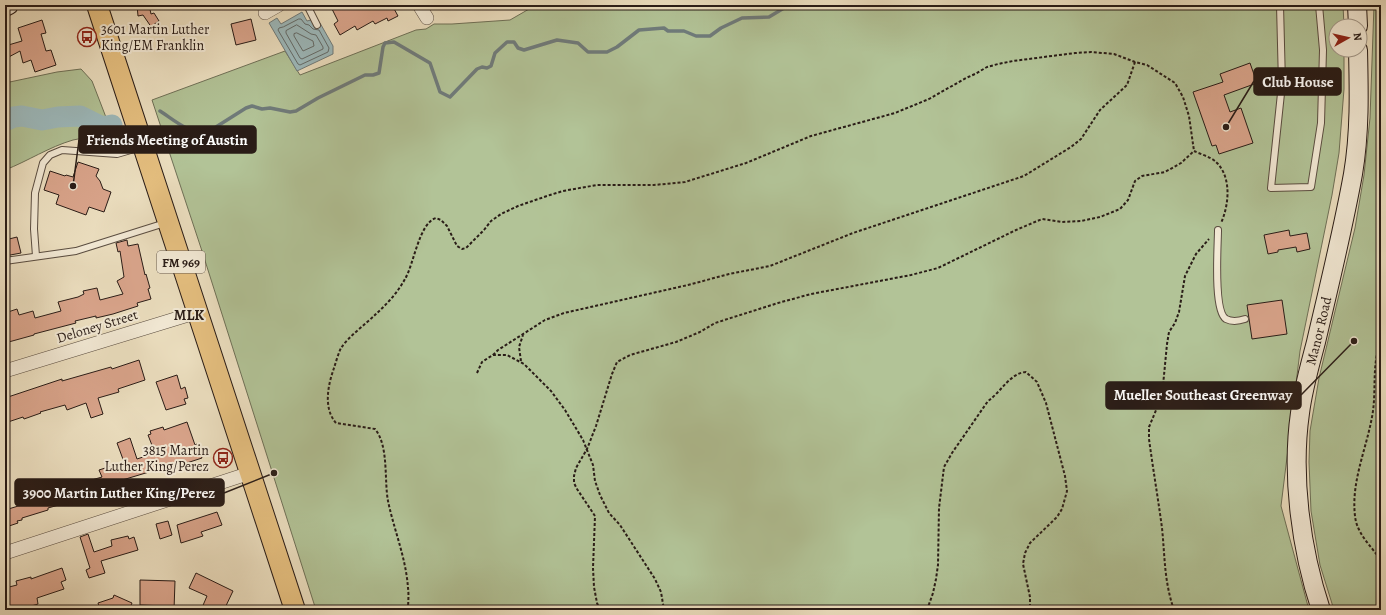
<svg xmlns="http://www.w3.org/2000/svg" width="1386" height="615" font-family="Alegreya,serif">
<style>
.green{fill:#b2c397;stroke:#6e7057}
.water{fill:#9dbabd;stroke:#6f7b7b}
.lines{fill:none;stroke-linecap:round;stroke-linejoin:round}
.shore{stroke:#636b6a;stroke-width:1}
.stream{stroke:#6f7b7b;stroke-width:3.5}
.river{stroke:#9dbabd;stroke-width:21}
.building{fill:#daa58c;stroke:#291c17}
.lane-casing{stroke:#5a4d41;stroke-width:8}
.street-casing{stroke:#5a4d41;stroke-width:14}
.secondary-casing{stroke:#291c17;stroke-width:20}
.primary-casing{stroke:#291c17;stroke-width:22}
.path{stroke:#291c17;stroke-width:2;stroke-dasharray:3 2;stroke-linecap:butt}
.lane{stroke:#f3ead6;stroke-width:6}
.street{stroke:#f3ead6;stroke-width:13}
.secondary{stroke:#f3ead6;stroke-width:18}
.primary{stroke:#e6c080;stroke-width:20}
.labels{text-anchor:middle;stroke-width:4;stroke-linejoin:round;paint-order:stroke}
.shield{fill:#f3ead6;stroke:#665a50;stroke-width:1}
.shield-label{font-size:13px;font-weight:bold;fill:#291c17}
.poi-label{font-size:14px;fill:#291c17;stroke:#f3ead6;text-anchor:start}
.street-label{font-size:14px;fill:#291c17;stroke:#f3ead6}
.neighbourhood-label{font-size:15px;font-weight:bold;fill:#291c17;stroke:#f3ead6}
.leader{fill:none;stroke:#291c17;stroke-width:1.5}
.callout-dot{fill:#291c17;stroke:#f3ead6;stroke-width:1.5}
.callout{fill:#291c17;stroke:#291c17;stroke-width:1.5}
.callout-label{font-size:15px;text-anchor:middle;font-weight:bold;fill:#fff}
</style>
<rect width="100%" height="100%" fill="#ecdfc0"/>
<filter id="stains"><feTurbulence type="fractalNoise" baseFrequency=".005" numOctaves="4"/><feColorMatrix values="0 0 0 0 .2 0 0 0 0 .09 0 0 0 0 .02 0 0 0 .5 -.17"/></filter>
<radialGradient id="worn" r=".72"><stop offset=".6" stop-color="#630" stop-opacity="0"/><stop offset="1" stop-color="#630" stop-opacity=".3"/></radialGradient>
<!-- green -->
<g class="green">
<path d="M536 5H1343L1344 26H1336V50H1344V89L1339 153 1332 195 1300 351 1281 506 1309 610H316L201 248 152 100 285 51 300 75 416 30 426 29 434 24H452L510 20Z"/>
<path d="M1374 5H1381V610H1334L1320 565 1311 511 1309 462 1310 431 1319 378 1355 228 1364 175 1370 118Z"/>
<path d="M81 69 92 81 114 138C101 138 86 137 73 140 49 147 28 161 5 170V83L57 72Z"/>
</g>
<!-- water -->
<path class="water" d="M302 12 307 21 311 20 315 26 320 23 333 46V54L297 71 269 23 277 18 281 24Z"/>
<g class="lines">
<!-- shore -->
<g class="shore">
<path d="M299 19H301L305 24 309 25 313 29 319 30 329 48 328 52 300 65 298 64 278 30 279 28 283 27Z"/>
<path d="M297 25 311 34 316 35 323 47V49L302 59 300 58 286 33V31Z"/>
<path d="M297 33 313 41 314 46 303 51 294 36V34Z"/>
</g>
<!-- stream -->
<path class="stream" d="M160 111C174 120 190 135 208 132L246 108 252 106 262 109 270 108 290 112 296 111 318 98 365 75H373L379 73 383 47 385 43 394 42 430 63 440 92 450 97 477 69 482 67 487 68 491 66 495 53 507 42H514L518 48 524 50 557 40 578 43 588 52H607L617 47 639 30 664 28 668 31H684L696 36H710L721 28 742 18 769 17 789 5"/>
<!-- river -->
<path class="river" d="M5 121 14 117 22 116 42 120 58 117 80 116 102 127 112 125"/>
</g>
<!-- building -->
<g class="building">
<path d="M137 5H149L151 14 154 13 159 21 153 25 154 31 143 15 138 16Z"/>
<path d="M330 5H392L398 16 388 21 387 18 375 24 373 21 357 30 355 26 340 35 334 24 338 21Z"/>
<path d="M251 19 256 40 236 45 231 24Z"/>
<path d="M42 20 46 33 41 34 46 51 51 50 56 65 35 72 31 60 23 63 20 51 5 59V46L22 41 18 28Z"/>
<path d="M1250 63 1257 83 1224 95 1230 112 1241 108 1253 143 1219 154 1216 145 1212 146 1193 92 1223 82 1220 74Z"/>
<path d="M78 162 99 169 96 176 100 181 103 189 111 192 104 212 89 207 86 215 56 204 59 195 44 190 50 171 65 176 66 175 73 177Z"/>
<path d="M1289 230 1290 236 1307 233 1310 249 1297 252 1296 247 1278 250V252L1268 254 1264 235Z"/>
<path d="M17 237 21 253 5 256V240Z"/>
<path d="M127 240 128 246 138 244 145 275 146 274 150 288 148 289 151 299 137 303 138 306 113 314 96 318V316L75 321 76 323 34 334V335L5 343V313L17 309 19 315 33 311 35 318 61 311 58 302 78 297 84 294 83 291 97 288 100 300 123 294 117 281 124 277 120 251 118 252 116 243Z"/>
<path d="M1282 300 1287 334 1252 339 1247 305Z"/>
<path d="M139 360 145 380 118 389 119 392 98 398 103 414 91 418 86 403 67 410 65 405 40 412 41 413 24 419 23 417 5 423V398L62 379V381L111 367 112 369Z"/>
<path d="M177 375 181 389 185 387 188 398 184 399 186 404 166 410 156 382Z"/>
<path d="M187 422 195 445 197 444 202 458 162 471 161 468 159 469 119 481 120 484 93 493 94 495 48 508V510L22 518V520L17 521 18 523 9 526 8 524 5 525V510L25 504 23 496 41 489 43 494 102 477 99 470 124 462 117 443 130 438 137 459 155 453 148 435 151 434 150 431 163 427 164 430Z"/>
<path d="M217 512 222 525 201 532 203 536 181 543 177 525Z"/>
<path d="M168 521 172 535 160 539 156 524Z"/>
<path d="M88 534 94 552 112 546 111 540 128 536 129 539 134 537 138 550 101 561 105 573 89 578 86 570 90 568 80 537Z"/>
<path d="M62 568 66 580 61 582 64 589 37 598 38 604 18 610H5V588L17 585 16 581 31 577V579Z"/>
<path d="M196 573 233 591 224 610H201L207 596 189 588Z"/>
<path d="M140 580 175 581 174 610H166V606L140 605Z"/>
<path d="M114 595 132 603 129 610H100L98 603 113 598Z"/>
</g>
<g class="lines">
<!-- lane casing -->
<g class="lane-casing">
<g id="lane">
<path d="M307 5 317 25"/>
<path d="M1280 5 1282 84 1271 188 1311 187 1321 123 1323 50 1319 5"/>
<path d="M1218 230C1218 245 1213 311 1226 319 1232 322 1239 321 1245 319"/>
<path d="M36 256 34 229 35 193 43 163 50 155 62 150 117 154 141 147"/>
<path d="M5 261 76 251 165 223"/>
</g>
</g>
<!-- street casing -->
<g class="street-casing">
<g id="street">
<path d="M419 5 427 18"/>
<path d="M265 13 279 5"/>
<path d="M5 371 198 312"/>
<path d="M5 553 250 473"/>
</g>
</g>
<!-- secondary casing -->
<g class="secondary-casing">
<g id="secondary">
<path d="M1357 5 1358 26"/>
<path d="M5 7 9 5"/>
<path id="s1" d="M1321 610C1301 550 1291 476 1300 413 1303 389 1310 365 1316 342 1329 286 1343 230 1353 174 1360 133 1359 91 1358 50"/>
</g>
</g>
<!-- primary casing -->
<g class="primary-casing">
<path id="primary" d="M97 5 295 610"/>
</g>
<!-- path -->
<g class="path">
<path d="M1377 5 1381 7"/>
<path d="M1194 151C1200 154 1211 157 1216 162 1232 177 1229 205 1221 223"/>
<path d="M1381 341C1371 365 1377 392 1372 417 1366 450 1351 482 1355 516 1357 535 1372 546 1381 561"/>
<path d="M493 355 498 350 545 320 564 313 688 285 729 274 770 266 853 233 1024 176 1071 147 1081 139 1100 110 1127 85 1135 62"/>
<path d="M521 361 519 347 523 335"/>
<path d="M477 373 482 362 488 358 493 355H507L524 364 551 391 565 410 583 440 593 465 595 481 600 495 609 513 620 525 655 579 661 592 664 610"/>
<path d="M408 610C408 603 409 595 408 588 406 558 394 530 388 501 384 480 389 446 375 429L336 423C323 408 328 385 334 368 336 362 338 354 341 348 349 336 366 324 376 314 387 304 398 292 405 279 414 264 419 223 436 218L441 220 447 226 457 246 462 249 466 248 484 230 491 221 501 214 518 206 550 195 563 191 597 185H654L685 182 746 163 811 136 895 113 929 99 966 78 975 74 987 67 998 64 1013 61 1075 53 1091 52 1114 54 1135 62 1147 65 1175 83 1183 97 1189 116 1194 151"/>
<path d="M600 610 597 603 594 587 593 568 595 516 577 489 574 483V476L576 468 587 449 596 426 612 374 617 362 630 355 676 342 700 332 715 323 778 303 811 294 911 275 938 268 1016 230 1042 219 1062 222 1081 221 1100 217 1120 209 1128 200 1135 181 1142 176 1165 172 1181 163 1194 151"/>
<path d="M927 610 933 593 936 579 938 565 939 508 944 467 952 453 988 401C1001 392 1010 373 1026 372L1037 382 1046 403 1065 476 1067 491 1062 509 1057 517 1030 543 1025 553 1023 564 1030 597V610"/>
<path d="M1174 610C1164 581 1165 557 1162 528 1158 498 1153 469 1149 439V427L1162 396 1167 344 1169 332 1175 323 1179 312 1185 276 1196 254 1209 239"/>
</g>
<!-- lane -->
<use href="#lane" class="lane"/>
<!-- street -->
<use href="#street" class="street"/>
<!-- secondary -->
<use href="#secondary" class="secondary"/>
<!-- primary -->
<use href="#primary" class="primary"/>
</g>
<!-- icons -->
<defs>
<g id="bus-ring" transform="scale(1)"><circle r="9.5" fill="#f3ead6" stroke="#8f2418" stroke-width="1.5"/><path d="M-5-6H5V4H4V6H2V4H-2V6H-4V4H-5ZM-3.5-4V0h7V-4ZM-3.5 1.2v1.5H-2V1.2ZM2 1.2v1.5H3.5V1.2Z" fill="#8f2418"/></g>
</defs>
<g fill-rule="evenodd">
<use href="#bus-ring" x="87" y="37"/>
<use href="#bus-ring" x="223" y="458"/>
</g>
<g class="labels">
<!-- shield labels -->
<rect class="shield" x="157" y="251" width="48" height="22" rx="3"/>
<g class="shield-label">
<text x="181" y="267">FM 969</text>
</g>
<!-- poi labels -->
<g class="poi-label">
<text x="101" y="34">3601 Martin Luther<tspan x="101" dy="16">King/EM Franklin</tspan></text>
<text x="209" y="455" text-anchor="end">3815 Martin<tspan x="209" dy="16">Luther King/Perez</tspan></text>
</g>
<!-- street labels -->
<g class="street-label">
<text transform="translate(97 326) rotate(-17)" y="5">Deloney Street</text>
<text dy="5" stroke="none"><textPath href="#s1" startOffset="284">Manor Road</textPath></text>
</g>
<!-- neighbourhood labels -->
<g class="neighbourhood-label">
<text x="189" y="320">MLK</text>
</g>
</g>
<!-- callouts -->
<path class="leader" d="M1226 127L1254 81M73 186L79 140M1354 341L1301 395M274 473L224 493"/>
<g class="callout-dot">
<circle cx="1226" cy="127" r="4"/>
<circle cx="73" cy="186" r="4"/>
<circle cx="1354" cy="341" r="4"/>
<circle cx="274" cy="473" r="4"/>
</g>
<g class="callout">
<rect x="1254" y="68" width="87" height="27" rx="4"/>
<rect x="79" y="126" width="177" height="27" rx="4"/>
<rect x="1106" y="382" width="195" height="27" rx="4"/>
<rect x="15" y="479" width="209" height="27" rx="4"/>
</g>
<g class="callout-label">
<text x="1298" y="87">Club House</text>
<text x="167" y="145">Friends Meeting of Austin</text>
<text x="1203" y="400">Mueller Southeast Greenway</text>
<text x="119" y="498">3900 Martin Luther King/Perez</text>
</g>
<!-- margin -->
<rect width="1386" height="615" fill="none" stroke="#ecdfc0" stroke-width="20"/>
<rect x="6" y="6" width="1374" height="603" fill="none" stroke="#291c17" stroke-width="2"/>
<rect x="10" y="10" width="1366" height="595" fill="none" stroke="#291c17"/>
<!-- north arrow -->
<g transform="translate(1348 38) rotate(82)"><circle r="19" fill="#f3ead6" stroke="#a2988a"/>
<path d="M0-3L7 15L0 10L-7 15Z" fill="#8f2418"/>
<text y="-6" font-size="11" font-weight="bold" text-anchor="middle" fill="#291c17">N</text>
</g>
<rect width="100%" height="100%" filter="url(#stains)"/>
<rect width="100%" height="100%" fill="url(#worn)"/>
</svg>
